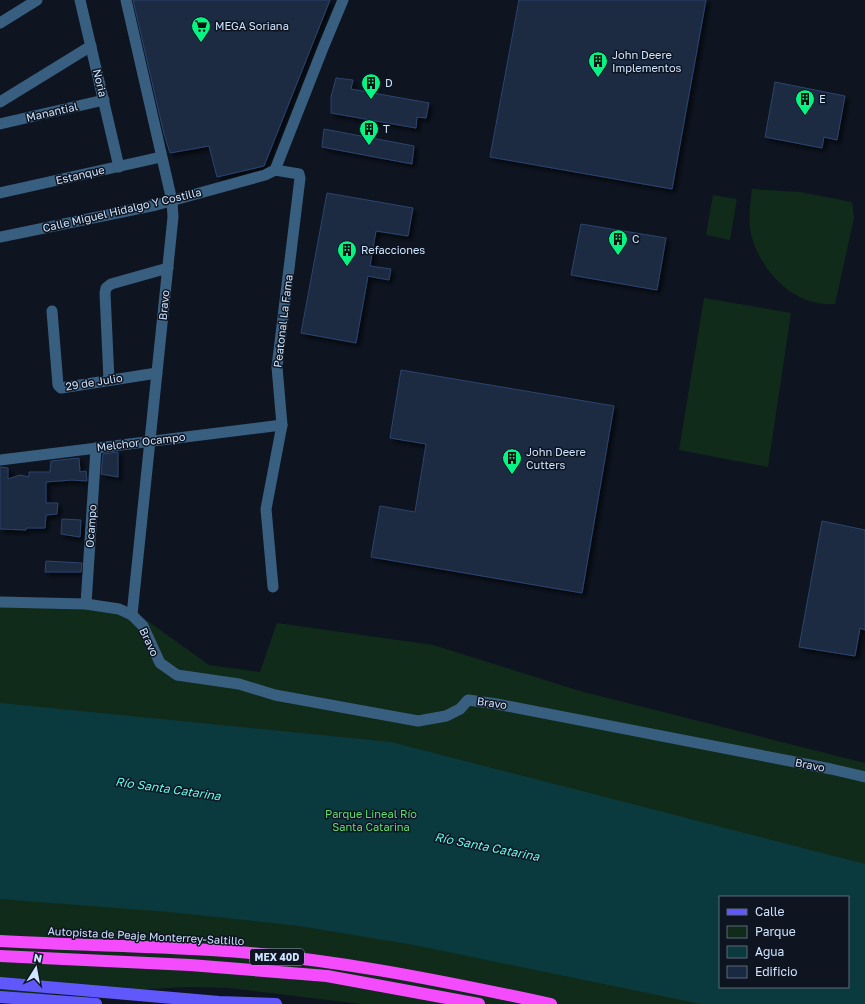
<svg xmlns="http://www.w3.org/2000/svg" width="865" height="1004" font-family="'Golos Text',sans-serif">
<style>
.green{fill:#112b1b;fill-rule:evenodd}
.water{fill:#0a3a3e;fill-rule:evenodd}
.building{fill:#1a2942;stroke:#2c456e;filter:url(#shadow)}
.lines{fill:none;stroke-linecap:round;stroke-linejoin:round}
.minor{stroke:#395f80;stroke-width:11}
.major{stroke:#6158fc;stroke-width:12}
.highway{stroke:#f44cfc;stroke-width:12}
.labels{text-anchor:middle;stroke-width:3;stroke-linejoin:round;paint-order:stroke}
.shield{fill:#0e1521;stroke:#95a6bc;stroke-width:1}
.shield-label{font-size:10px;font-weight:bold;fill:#cfe4fe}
.poi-label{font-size:11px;fill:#cfe4fe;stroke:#0e1521;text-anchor:start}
.street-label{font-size:11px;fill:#cfe4fe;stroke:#0e1521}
.park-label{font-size:11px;fill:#5cdd74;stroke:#0e1521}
.water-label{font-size:12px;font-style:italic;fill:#5ffcec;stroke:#0e1521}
</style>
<defs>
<filter id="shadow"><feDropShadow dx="3.5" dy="3.5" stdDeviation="2" flood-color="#0009"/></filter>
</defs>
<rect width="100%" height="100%" fill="#0e1521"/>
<!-- green -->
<g class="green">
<path d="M752 189 800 192 852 202 854 218 835 304C797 307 765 276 753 241 747 225 750 206 752 189Z"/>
<path d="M713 195 737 199 730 240 706 235Z"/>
<path d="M704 298 791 313 768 467 679 450Z"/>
<path d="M57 605 135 612 209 665 260 672 277 623 433 645 580 691 865 763V1004H361L229 988 188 987 0 997V607ZM720 897H848V987H720Z"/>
</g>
<!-- water -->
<path class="water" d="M0 703 391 742 865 864V1004H701L414 945 299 926 170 912 0 899ZM720 897H848V987H720Z"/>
<!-- building -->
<g class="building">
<path d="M133 0H330L264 166 217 177 209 146 170 153 164 134Z"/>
<path d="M519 0H706L672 189 490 157Z"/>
<path d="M336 78 353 80 351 89 429 103 426 118 417 117 416 128 331 113V97Z"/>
<path d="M775 82 845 96 837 140 824 137 822 148 765 137Z"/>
<path d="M324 129 414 146 412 164 322 147Z"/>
<path d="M327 193 413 208 408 236 376 231 370 266 391 269 389 280 368 276 356 343 301 333Z"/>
<path d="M581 224 666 238 657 290 571 275Z"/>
<path d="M401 370 614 406 582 593 371 557 380 506 415 512 426 444 390 438Z"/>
<path d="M118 452V477L101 474 103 454Z"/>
<path d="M79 458 80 472 86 471 87 481 72 480 46 482V503H58L57 514 46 515 45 528H26V530L0 529V467L8 468V479L20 475 29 477V472H50L51 461Z"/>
<path d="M62 519 81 520 80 537 61 534Z"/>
<path d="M822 521 865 530V630L860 628 855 656 799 647Z"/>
<path d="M46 561 82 563 81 572H45Z"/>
</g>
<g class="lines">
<!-- minor -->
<g class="minor">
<path d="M80 0 119 167"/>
<path d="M126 0 172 201 173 217 132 615"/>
<path d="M0 23 37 0"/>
<path d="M0 102 91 46"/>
<path d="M0 124 104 100"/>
<path d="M0 193 161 157"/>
<path d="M0 237 156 205 265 175 275 170 323 48 343 0"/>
<path d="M52 311 58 385 61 388 157 373"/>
<path d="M109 380 105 293 106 288 111 284 168 268"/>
<path d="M0 460 282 425"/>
<path d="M273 587 266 509 282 425 277 367 300 178 299 174 275 170"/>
<path d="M0 602 86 604 119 609 132 615 143 626 160 663 177 675 239 684 275 695 418 721 446 716 460 709 468 700 497 704 831 769 865 777"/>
<path d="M86 604 96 448"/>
</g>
<!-- major -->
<g class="major">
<path d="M0 983 219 1002 276 1004"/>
<path d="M0 997 96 1004"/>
</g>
<!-- highway -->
<g class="highway">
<path d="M0 941C70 945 141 946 211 950 326 957 438 980 551 1004"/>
<path d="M0 956 190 965 327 976 479 1004"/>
</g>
</g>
<!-- icons -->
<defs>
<g id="supermarket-pin" transform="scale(1)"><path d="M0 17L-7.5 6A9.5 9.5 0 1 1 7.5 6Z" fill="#04f584" stroke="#0e1521"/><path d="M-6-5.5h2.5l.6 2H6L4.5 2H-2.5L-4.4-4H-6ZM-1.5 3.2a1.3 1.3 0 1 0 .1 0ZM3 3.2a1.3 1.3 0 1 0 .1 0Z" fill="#111"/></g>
<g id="building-pin" transform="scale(1)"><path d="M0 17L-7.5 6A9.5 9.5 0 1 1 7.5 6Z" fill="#04f584" stroke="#0e1521"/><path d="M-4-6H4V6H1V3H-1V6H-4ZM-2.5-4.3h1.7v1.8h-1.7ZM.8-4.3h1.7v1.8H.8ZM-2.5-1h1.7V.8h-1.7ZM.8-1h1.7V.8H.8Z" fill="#111"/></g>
</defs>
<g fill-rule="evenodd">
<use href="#supermarket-pin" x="201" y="26"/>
<use href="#building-pin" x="598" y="61"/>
<use href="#building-pin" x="371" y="83"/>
<use href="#building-pin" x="805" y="99"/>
<use href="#building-pin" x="369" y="129"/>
<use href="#building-pin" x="618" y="239"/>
<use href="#building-pin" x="347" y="250"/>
<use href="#building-pin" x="512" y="458"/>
</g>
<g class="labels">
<!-- shield labels -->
<rect class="shield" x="250" y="949" width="54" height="16" rx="3"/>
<g class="shield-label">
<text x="277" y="961">MEX 40D</text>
</g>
<!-- poi labels -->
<g class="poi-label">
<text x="215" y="30">MEGA Soriana</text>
<text x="612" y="59">John Deere<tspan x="612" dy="13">Implementos</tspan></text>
<text x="385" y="87">D</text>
<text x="819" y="103">E</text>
<text x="383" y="133">T</text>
<text x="632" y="243">C</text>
<text x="361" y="254">Refacciones</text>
<text x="526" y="456">John Deere<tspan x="526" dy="13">Cutters</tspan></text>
</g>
<!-- street labels -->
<g class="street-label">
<text transform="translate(100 83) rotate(76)" y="4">Noria</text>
<text transform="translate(52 112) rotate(-13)" y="4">Manantial</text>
<text transform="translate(80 175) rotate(-13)" y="4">Estanque</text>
<text transform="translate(122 210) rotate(-13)" y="4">Calle Miguel Hidalgo Y Costilla</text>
<text transform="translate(164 305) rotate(-84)" y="4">Bravo</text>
<text transform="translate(283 321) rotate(-83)" y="4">Peatonal La Fama</text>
<text transform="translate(94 382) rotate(-9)" y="4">29 de Julio</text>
<text transform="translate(141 442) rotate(-7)" y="4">Melchor Ocampo</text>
<text transform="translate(91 526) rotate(-86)" y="4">Ocampo</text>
<text transform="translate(149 642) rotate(65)" y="4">Bravo</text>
<text transform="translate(492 703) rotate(8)" y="4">Bravo</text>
<text transform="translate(810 765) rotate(11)" y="4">Bravo</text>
<text transform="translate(146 936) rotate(3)" y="4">Autopista de Peaje Monterrey-Saltillo</text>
</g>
<!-- park labels -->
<g class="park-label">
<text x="371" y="818">Parque Lineal Río<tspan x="371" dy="13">Santa Catarina</tspan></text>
</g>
<!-- water labels -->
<g class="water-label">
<text transform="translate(168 789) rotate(8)" y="4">Río Santa Catarina</text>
<text transform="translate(487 847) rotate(11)" y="4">Río Santa Catarina</text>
</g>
</g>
<!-- legend -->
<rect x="719" y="896" width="130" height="92" fill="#0e1521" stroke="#5b6879"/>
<rect x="727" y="909" width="20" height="6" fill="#6158fc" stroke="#5b6879"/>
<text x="755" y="916" font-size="12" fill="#cfe4fe">Calle</text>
<rect x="727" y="926" width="20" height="12" fill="#112b1b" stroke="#5b6879"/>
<text x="755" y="936" font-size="12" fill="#cfe4fe">Parque</text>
<rect x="727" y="946" width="20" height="12" fill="#0a3a3e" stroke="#5b6879"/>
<text x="755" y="956" font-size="12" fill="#cfe4fe">Agua</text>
<rect x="727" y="966" width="20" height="12" fill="#1a2942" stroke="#5b6879"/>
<text x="755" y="976" font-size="12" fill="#cfe4fe">Edificio</text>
<!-- north arrow -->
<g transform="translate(36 968) rotate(11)" stroke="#0e1521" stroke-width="3" paint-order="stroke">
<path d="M0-3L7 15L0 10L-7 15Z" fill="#cfe4fe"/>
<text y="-6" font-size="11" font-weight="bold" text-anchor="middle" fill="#cfe4fe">N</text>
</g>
</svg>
